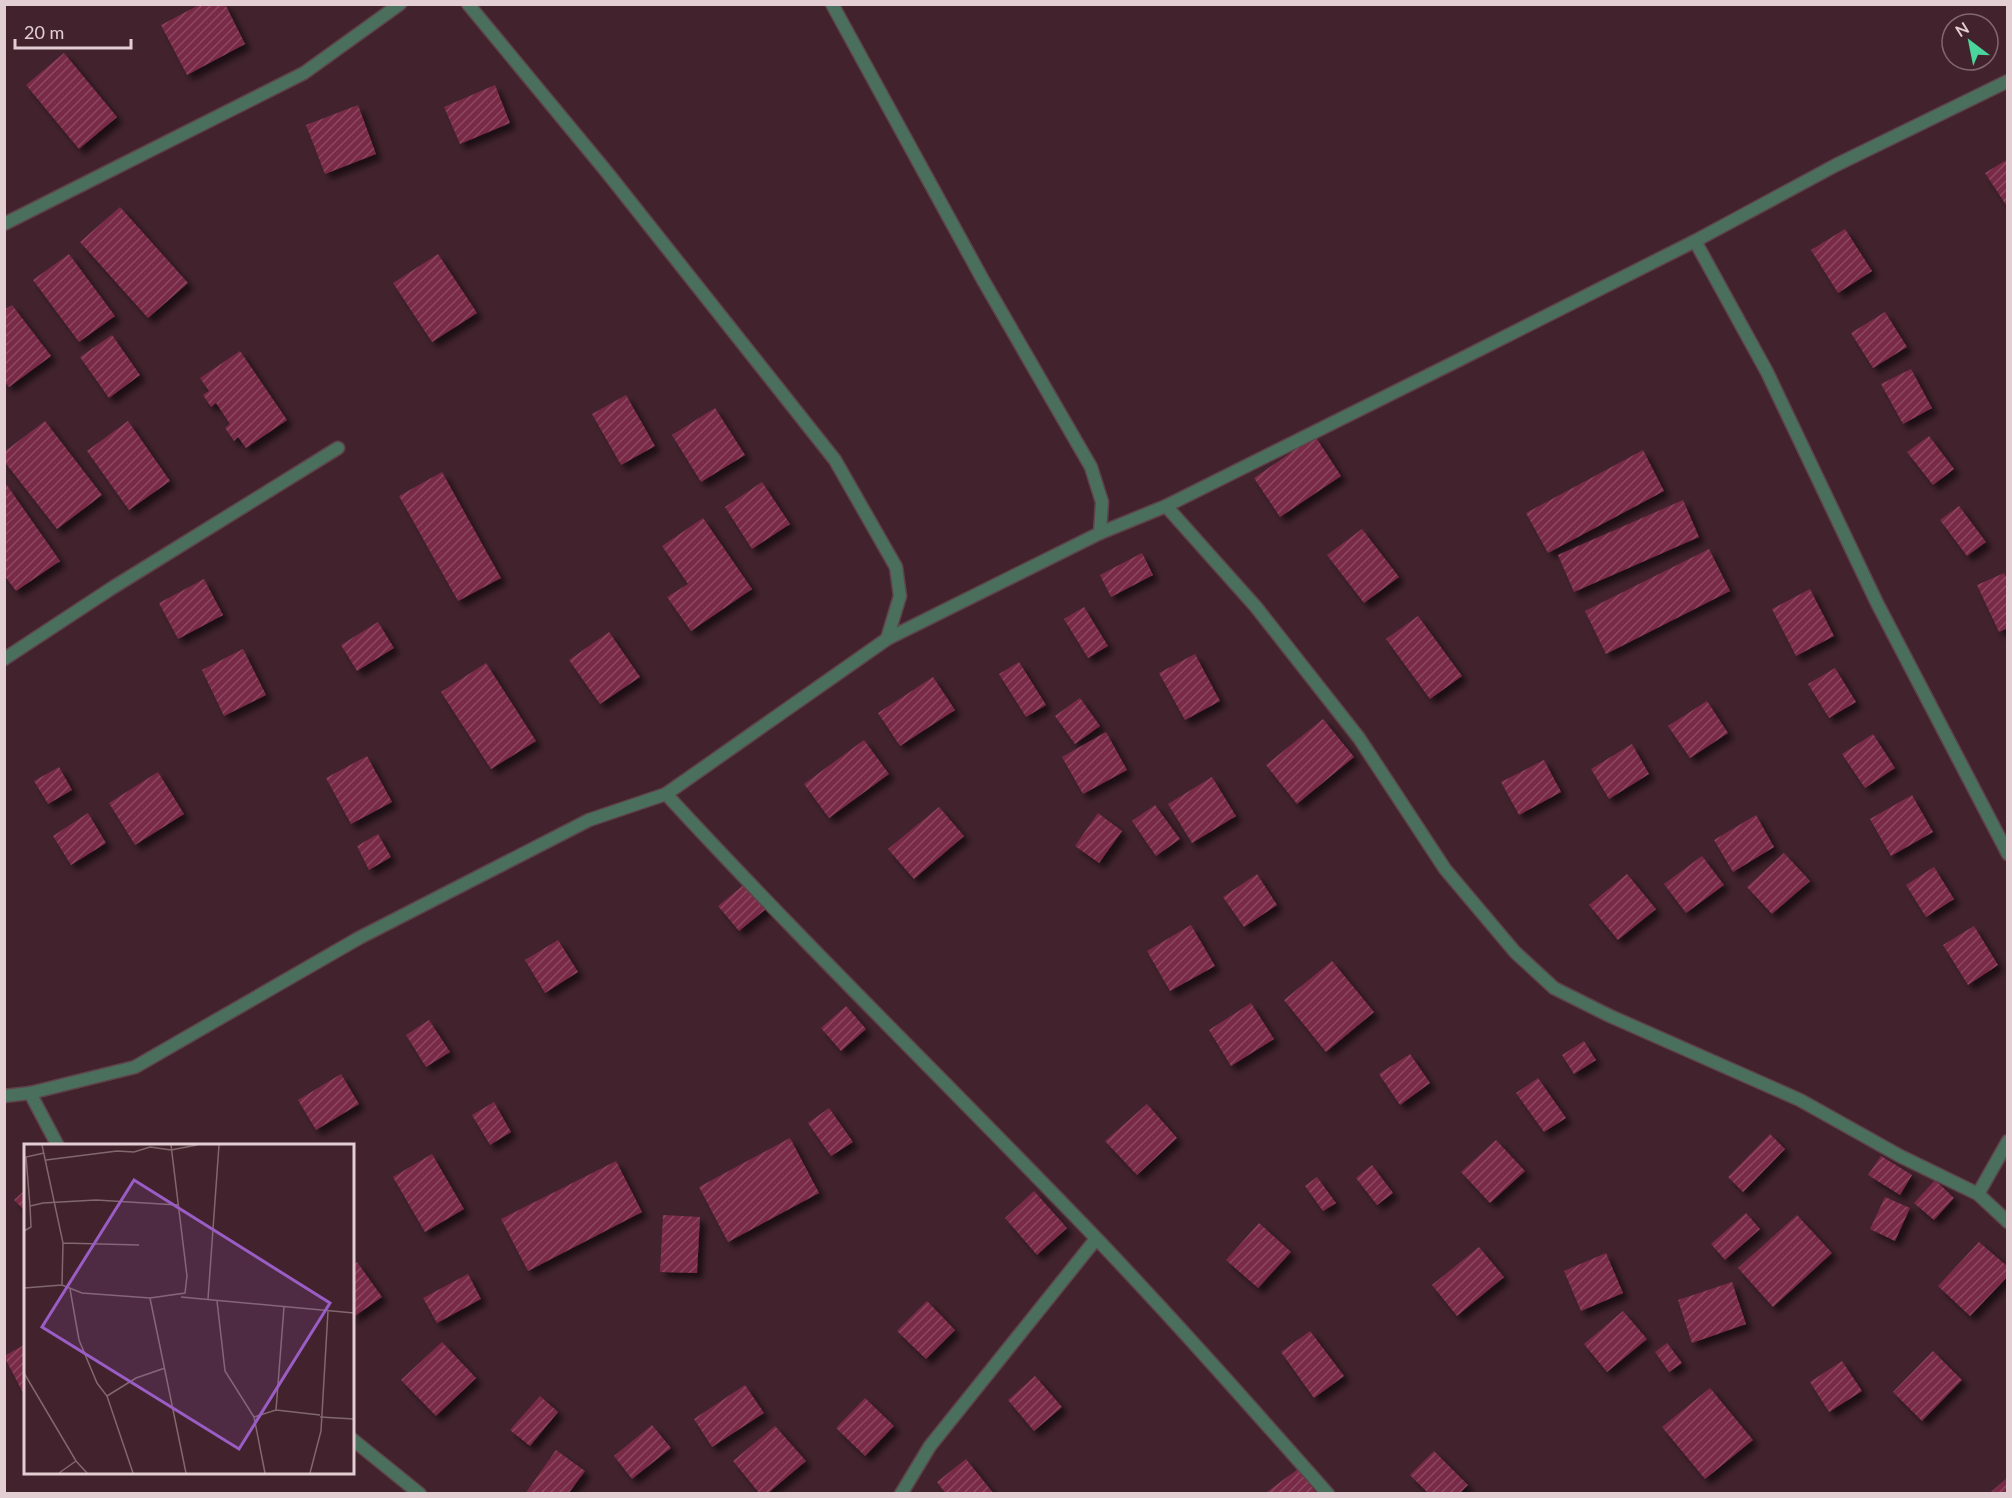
<svg xmlns="http://www.w3.org/2000/svg" width="2012" height="1498" font-family="Lato,sans-serif">
<style>
.building{fill:url(#building-hatch);filter:url(#shadow)}
.lines{fill:none;stroke-linecap:round;stroke-linejoin:round}
.street-casing{stroke:#5f424b;stroke-width:15}
.street{stroke:#4b6f5d;stroke-width:12}
.inset-road{fill:none;stroke:#82676f;stroke-width:1.5}
.view{fill:#9a5dc5;fill-opacity:0.15;stroke:#9a5dc5;stroke-width:3}
.inset-edge{fill:none;stroke:#e3ced3;stroke-width:3}
</style>
<defs>
<pattern id="building-hatch" width="6" height="6" patternUnits="userSpaceOnUse" patternTransform="scale(1.5)"><rect width="6" height="6" fill="#792a47"/><path d="M-1 1l2-2M0 6l6-6M5 7l2-2" fill="none" stroke="#8c4861"/></pattern>
<filter id="shadow"><feDropShadow dx="5.5" dy="5.5" stdDeviation="3" flood-color="#0009"/></filter>
</defs>
<rect width="100%" height="100%" fill="#42232d"/>
<!-- building -->
<g class="building">
<path d="M201 4H225L245 44 187 75 161 25Z"/>
<path d="M64 53 117 117 79 149 26 85Z"/>
<path d="M495 85 510 123 460 144 444 107Z"/>
<path d="M358 105 376 154 325 174 306 125Z"/>
<path d="M2008 159V204L2006 205 1985 173Z"/>
<path d="M120 207 188 283 148 318 80 242Z"/>
<path d="M1845 229 1872 271 1838 293 1811 250Z"/>
<path d="M69 254 115 316 79 342 33 280Z"/>
<path d="M438 254 477 313 432 342 393 283Z"/>
<path d="M12 305 51 356 9 387 4 381V310Z"/>
<path d="M1885 312 1907 347 1873 368 1851 333Z"/>
<path d="M112 335 140 375 109 398 80 357Z"/>
<path d="M240 351 287 420 246 448 238 437 234 441 225 428 230 424 216 403 211 407 203 395 209 391 200 378Z"/>
<path d="M1911 369 1932 408 1903 424 1881 384Z"/>
<path d="M626 395 655 446 621 465 592 414Z"/>
<path d="M715 408 745 455 701 482 672 435Z"/>
<path d="M45 421 102 495 57 529 4 461V452Z"/>
<path d="M128 421 170 481 129 510 87 451Z"/>
<path d="M1315 436 1341 476 1280 517 1254 478Z"/>
<path d="M1929 436 1954 469 1933 485 1907 452Z"/>
<path d="M1643 450 1664 491 1548 553 1526 513Z"/>
<path d="M442 472 501 578 458 601 399 496Z"/>
<path d="M762 482 790 524 752 549 725 507Z"/>
<path d="M6 484 60 561 16 591 4 575Z"/>
<path d="M1683 500 1699 537 1574 592 1558 555Z"/>
<path d="M1959 506 1986 542 1967 556 1940 520Z"/>
<path d="M703 518 752 589 691 631 667 597 688 584 662 546Z"/>
<path d="M1362 529 1399 577 1364 603 1327 555Z"/>
<path d="M1709 549 1730 591 1606 654 1585 611Z"/>
<path d="M1142 553 1153 575 1111 597 1100 575Z"/>
<path d="M2004 573 2008 581V628L1999 632 1977 585Z"/>
<path d="M204 579 223 615 178 639 159 603Z"/>
<path d="M1810 589 1834 636 1796 656 1772 609Z"/>
<path d="M1084 607 1108 646 1088 658 1064 619Z"/>
<path d="M1418 616 1462 676 1430 699 1386 639Z"/>
<path d="M378 622 394 648 357 671 341 645Z"/>
<path d="M609 632 640 677 600 704 569 660Z"/>
<path d="M243 649 266 695 224 716 202 670Z"/>
<path d="M1195 654 1220 701 1185 720 1159 673Z"/>
<path d="M1019 662 1046 705 1026 717 999 674Z"/>
<path d="M486 663 536 741 491 769 441 692Z"/>
<path d="M1835 668 1856 702 1829 718 1808 684Z"/>
<path d="M933 677 955 710 900 746 878 713Z"/>
<path d="M1080 698 1100 726 1075 744 1055 716Z"/>
<path d="M1707 701 1728 733 1690 758 1668 726Z"/>
<path d="M1323 719 1354 757 1297 804 1266 765Z"/>
<path d="M1106 732 1127 770 1083 794 1062 757Z"/>
<path d="M1873 734 1895 768 1865 788 1842 754Z"/>
<path d="M864 740 889 774 829 818 804 784Z"/>
<path d="M1632 744 1649 774 1609 799 1591 769Z"/>
<path d="M367 756 392 802 351 824 326 778Z"/>
<path d="M1544 760 1561 792 1519 815 1501 782Z"/>
<path d="M59 767 72 790 48 804 34 781Z"/>
<path d="M158 772 184 814 135 845 109 803Z"/>
<path d="M1212 777 1236 816 1192 843 1168 804Z"/>
<path d="M1912 795 1933 832 1891 856 1870 819Z"/>
<path d="M1155 805 1180 839 1156 856 1132 821Z"/>
<path d="M939 807 964 836 914 879 888 849Z"/>
<path d="M88 813 106 843 71 865 53 836Z"/>
<path d="M1098 813 1122 831 1099 863 1075 846Z"/>
<path d="M1756 815 1774 847 1733 872 1714 840Z"/>
<path d="M378 834 391 857 369 870 357 846Z"/>
<path d="M1784 853 1810 881 1772 914 1747 887Z"/>
<path d="M1702 856 1724 885 1686 913 1664 884Z"/>
<path d="M1934 867 1954 899 1926 917 1906 885Z"/>
<path d="M1257 874 1277 905 1244 927 1223 897Z"/>
<path d="M1627 874 1656 909 1618 940 1589 905Z"/>
<path d="M751 879 772 904 739 931 718 906Z"/>
<path d="M1191 925 1215 966 1170 991 1147 951Z"/>
<path d="M1974 926 1998 965 1968 985 1943 945Z"/>
<path d="M558 940 578 972 545 993 525 960Z"/>
<path d="M1332 961 1374 1012 1326 1052 1284 1000Z"/>
<path d="M1251 1003 1274 1039 1231 1066 1209 1030Z"/>
<path d="M846 1006 866 1029 841 1051 821 1028Z"/>
<path d="M429 1020 450 1052 426 1067 406 1035Z"/>
<path d="M1584 1041 1596 1060 1574 1074 1562 1055Z"/>
<path d="M1410 1054 1430 1083 1400 1105 1379 1074Z"/>
<path d="M341 1074 359 1104 316 1130 298 1100Z"/>
<path d="M1538 1078 1566 1118 1544 1132 1516 1093Z"/>
<path d="M494 1102 511 1132 490 1145 472 1115Z"/>
<path d="M1147 1104 1177 1138 1137 1175 1105 1141Z"/>
<path d="M829 1108 853 1142 831 1156 808 1123Z"/>
<path d="M1770 1134 1785 1149 1743 1192 1728 1177Z"/>
<path d="M790 1138 819 1193 728 1242 699 1187Z"/>
<path d="M1496 1140 1525 1171 1490 1203 1461 1172Z"/>
<path d="M432 1154 464 1209 425 1232 393 1177Z"/>
<path d="M1881 1156 1912 1175 1900 1195 1868 1175Z"/>
<path d="M616 1161 642 1212 528 1271 501 1219Z"/>
<path d="M1372 1165 1393 1193 1377 1205 1356 1178Z"/>
<path d="M1317 1177 1336 1203 1323 1211 1305 1186Z"/>
<path d="M1935 1180 1954 1198 1934 1220 1914 1203Z"/>
<path d="M26 1189V1212L14 1200Z"/>
<path d="M1034 1191 1067 1228 1037 1255 1005 1218Z"/>
<path d="M1885 1197 1910 1208 1895 1241 1870 1229Z"/>
<path d="M1746 1213 1760 1229 1725 1260 1711 1244Z"/>
<path d="M663 1215 700 1217 697 1273 660 1272Z"/>
<path d="M1797 1215 1832 1253 1773 1307 1738 1268Z"/>
<path d="M1259 1223 1291 1252 1258 1288 1226 1260Z"/>
<path d="M1979 1242 2008 1267V1276L1970 1316 1938 1286Z"/>
<path d="M1479 1247 1504 1277 1457 1316 1432 1285Z"/>
<path d="M1606 1253 1623 1293 1581 1311 1564 1271Z"/>
<path d="M357 1262 382 1297 352 1318V1266Z"/>
<path d="M468 1274 481 1299 437 1323 423 1298Z"/>
<path d="M1732 1282 1746 1324 1692 1343 1678 1300Z"/>
<path d="M927 1301 955 1330 926 1359 897 1331Z"/>
<path d="M1623 1311 1647 1339 1607 1372 1584 1344Z"/>
<path d="M1310 1331 1344 1376 1314 1398 1281 1352Z"/>
<path d="M442 1342 476 1378 436 1416 401 1380Z"/>
<path d="M1667 1343 1682 1363 1669 1372 1655 1352Z"/>
<path d="M26 1344V1392L23 1393 4 1356Z"/>
<path d="M1933 1351 1962 1380 1922 1421 1893 1392Z"/>
<path d="M1842 1361 1862 1391 1829 1412 1810 1382Z"/>
<path d="M1035 1376 1062 1407 1034 1431 1008 1400Z"/>
<path d="M745 1385 764 1413 712 1447 694 1419Z"/>
<path d="M1710 1388 1753 1440 1705 1479 1662 1427Z"/>
<path d="M540 1396 558 1412 530 1446 510 1430Z"/>
<path d="M865 1398 894 1426 865 1456 836 1428Z"/>
<path d="M652 1425 671 1448 632 1479 614 1456Z"/>
<path d="M775 1426 806 1461 767 1494H760L733 1461Z"/>
<path d="M556 1450 585 1471 568 1494H525Z"/>
<path d="M1434 1451 1468 1485 1459 1494H1429L1410 1475Z"/>
<path d="M966 1459 994 1494H946L937 1482Z"/>
<path d="M1298 1469 1317 1494H1264Z"/>
<path d="M2008 1477V1494H1993L1991 1492Z"/>
</g>
<g class="lines">
<!-- street casing -->
<g class="street-casing">
<g id="street">
<path d="M832 4 983 280 1091 467 1102 502 1100 533"/>
<path d="M4 224 304 73 400 4"/>
<path d="M1695 241 1767 372 1877 603 2008 854"/>
<path d="M1166 506 1256 607 1359 738 1445 869 1515 952 1554 988 1610 1016 1800 1100 1900 1156 1978 1194 2008 1222"/>
<path d="M887 639 1100 533 1166 506 1459 360 1695 241 1836 165 2008 81"/>
<path d="M4 659 112 588 338 448"/>
<path d="M666 794C806 946 954 1090 1097 1239 1176 1322 1252 1408 1328 1494"/>
<path d="M30 1093 58 1146"/>
<path d="M4 1096 30 1093 135 1067 359 938 589 820 666 794 887 639 900 596 896 567 835 460 606 171 468 4"/>
<path d="M1978 1194 2008 1141"/>
<path d="M352 1439 420 1494"/>
<path d="M901 1494 930 1446 1096 1239"/>
</g>
</g>
<!-- street -->
<use href="#street" class="street"/>
</g>
<!-- overview -->
<g transform="translate(24 1144)">
<rect width="330" height="330" fill="#42232d"/>
<path class="inset-road" d="M18 1 39 99 38 141M22 16 93 7 110 8 126 3 147 6 173 1M6 62 2 13 20 9M0 87 7 83 6 62 19 59 72 56 154 61M39 99 115 101M0 144 38 141 58 149 126 154 161 149 163 132 147 1M46 145 55 196 73 239 83 252 109 329M157 153 330 169M126 154 162 329M184 155 195 1M193 157 201 227 230 273 241 329M0 229 52 317 63 329M83 252 112 234 141 224M252 266 296 271M230 273 252 266 260 163M296 273 330 275M35 329 52 317M286 329 297 287 304 167"/>
<path class="view" d="M110 36 306 159 215 305 18 183Z"/>
<rect width="330" height="330" class="inset-edge"/>
</g>
<!-- border -->
<rect width="2012" height="1498" fill="none" stroke="#e3ced3" stroke-width="12"/>
<!-- north arrow -->
<g transform="translate(1970 42) rotate(328)"><circle r="28" fill="#42232d" stroke="#82676f" stroke-width="1.5"/>
<path d="M0-4.5L10 22L0 15L-10 22Z" fill="#4bd49b"/>
<text y="-9" font-size="16" font-weight="bold" text-anchor="middle" fill="#e3ced3">N</text>
</g>
<!-- scale -->
<path d="M15 39v9h116v-9" fill="none" stroke="#e3ced3" stroke-width="3"/>
<text x="24" y="39" font-size="18" fill="#e3ced3" stroke="#42232d" stroke-width="4.5" paint-order="stroke">20 m</text>
</svg>
